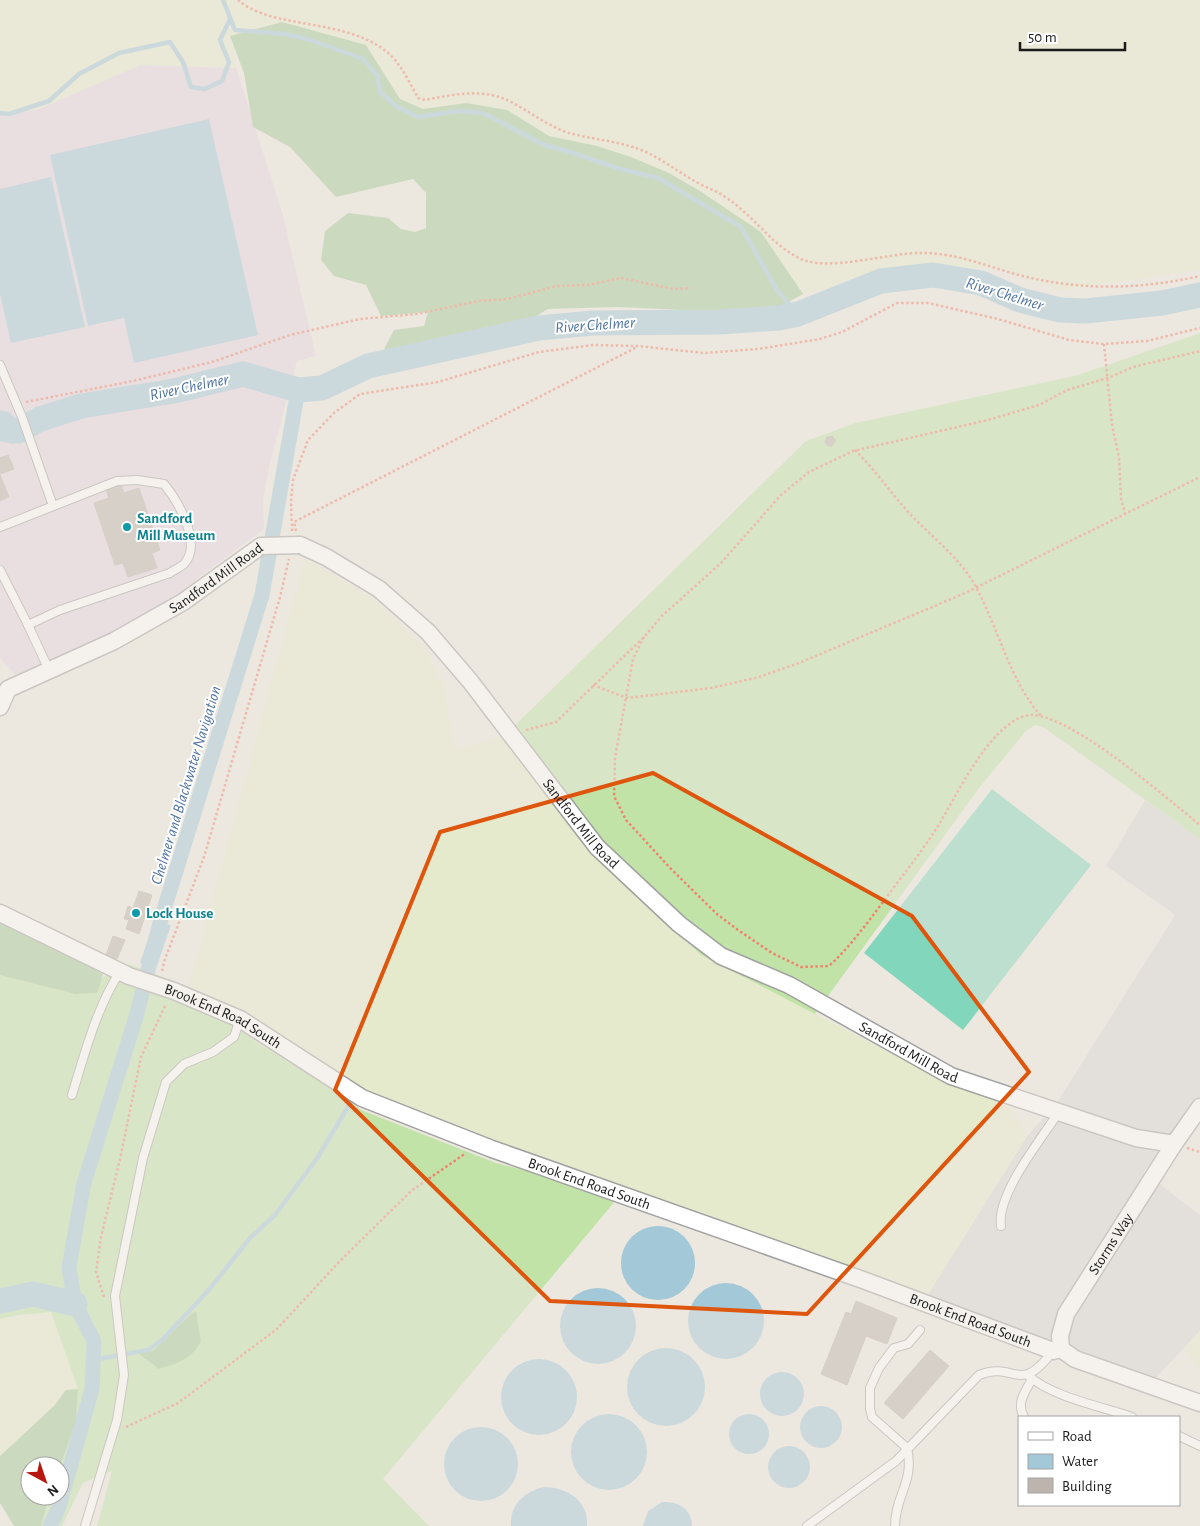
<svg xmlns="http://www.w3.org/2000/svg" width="1200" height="1526" font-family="'Alegreya Sans',sans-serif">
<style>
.residential{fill:#d8d7d7}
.industrial{fill:#e4d3e0}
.farmland{fill:#e6eacc}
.grass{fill:#c2e3a8}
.forest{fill:#a3c898}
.pitch{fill:#82d6bb}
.water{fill:#a3c8d7}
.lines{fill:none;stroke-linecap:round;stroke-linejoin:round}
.stream{stroke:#a3c8d7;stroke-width:4.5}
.canal{stroke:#a3c8d7;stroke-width:15}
.river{stroke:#a3c8d7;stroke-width:25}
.building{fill:#bcb4ad;stroke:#bcb0a4}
.lane-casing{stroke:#a1a1a1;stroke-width:10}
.street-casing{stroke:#a1a1a1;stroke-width:19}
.path{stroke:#ef836d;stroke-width:2.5;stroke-dasharray:2.5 2.5;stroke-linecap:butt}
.lane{stroke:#fff;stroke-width:8}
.street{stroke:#fff;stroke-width:16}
.street-bridge-casing{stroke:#a1a1a1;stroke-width:19;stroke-linecap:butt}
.street-bridge{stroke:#fff;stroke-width:16}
.marked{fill:none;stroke:#de560d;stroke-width:4;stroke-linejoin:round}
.culture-dot{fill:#0f9aa8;stroke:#fff;stroke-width:2}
.labels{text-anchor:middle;stroke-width:4;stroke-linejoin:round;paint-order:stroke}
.culture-label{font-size:15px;font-weight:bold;fill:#0d838f;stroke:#fff;text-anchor:start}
.street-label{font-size:15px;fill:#1a1a1a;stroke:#fff}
.water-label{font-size:16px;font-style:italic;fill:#4f73a2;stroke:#fff}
</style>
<rect width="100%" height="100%" fill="#ece8e0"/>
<!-- residential -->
<path class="residential" d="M1145 800 1200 839V1098L1144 1172 1200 1215V1331L1153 1381 927 1296 1027 1136 1056 1104 1175 915 1106 866Z"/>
<!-- industrial -->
<path class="industrial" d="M140 65 236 68 282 212 316 356 297 361 270 463 263 499 264 529 198 578 168 604 21 681 0 658V115L39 109Z"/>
<!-- farmland -->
<g class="farmland">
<path d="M0 0H1200V270L1060 290 994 268 916 266 803 294 761 232 631 157 597 146 549 136 507 110 466 103 423 109 400 99 368 48 282 22 231 36 236 68 140 65 39 109 0 115Z"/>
<path d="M305 558 379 603 426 650 444 686 450 729 458 750 507 733 701 955 947 1082 992 1096 1012 1108 1027 1136 927 1296 624 1191 366 1094 253 1021 189 986Z"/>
<path d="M51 1312 78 1389 66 1390 54 1406 0 1456V1319L18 1315Z"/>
<path d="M1200 1331V1372L1184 1348Z"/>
</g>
<!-- grass -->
<g class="grass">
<path d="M1200 333V839L1043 727 1035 725 1026 731 979 788 815 1014 701 955 594 850 507 733 806 441 856 423 1078 375Z"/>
<path d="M0 918 101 978 129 964 189 987 253 1021 250 1038 321 1082 361 1110 496 1163 621 1194 383 1479 429 1526H97L112 1471 83 1483 62 1526H41L47 1496H60V1466L76 1422 78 1389 51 1312 18 1315 0 1319Z"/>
</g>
<!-- forest -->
<g class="forest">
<path d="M282 22 366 45 400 99 423 109 466 103 507 110 549 136 597 146 631 157 669 173 700 191 761 232 803 294 767 314 618 307 548 309 533 318 498 330 462 336 397 355 384 349 394 330 424 326 428 312 381 316 366 285 334 276 321 260 325 231 348 213 388 218 401 229 415 232 426 228V193L413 179 336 197 290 147 253 127 244 73 230 36Z"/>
<path d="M0 918 103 974 97 993 75 994 0 975Z"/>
<path d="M196 1311 201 1342C191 1359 177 1364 158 1369 152 1362 145 1360 139 1353L153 1351 191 1314Z"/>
<path d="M78 1389 76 1422 60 1466H30V1496H49L41 1526H14L0 1503V1456L54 1406 66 1390Z"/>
</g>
<!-- pitch -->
<path class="pitch" d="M992 789 1091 865 963 1030 864 953Z"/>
<!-- water -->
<g class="water">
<path d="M209 119 258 335 134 363 124 318 88 326 50 155Z"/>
<path d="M51 177 85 327 11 343 0 294V189Z"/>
<path d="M8 411 18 421 25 440 13 444 0 441V420Z"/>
<path d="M154 921 171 925 156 969 140 963Z"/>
<circle cx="658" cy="1263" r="37"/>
<circle cx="726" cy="1321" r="38"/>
<circle cx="598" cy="1326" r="38"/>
<circle cx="666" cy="1387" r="39"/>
<circle cx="539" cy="1397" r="38"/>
<circle cx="782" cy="1394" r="22"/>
<circle cx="821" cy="1427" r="21"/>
<circle cx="749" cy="1434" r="20"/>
<circle cx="609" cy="1452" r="38"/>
<circle cx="481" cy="1464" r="37"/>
<circle cx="789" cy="1467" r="21"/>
<path d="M543 1487C566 1487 589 1500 587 1526H511C509 1505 525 1492 543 1487Z"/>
<path d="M662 1502C678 1501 692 1509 692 1526H643L648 1511Z"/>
</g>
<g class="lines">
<!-- stream -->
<g class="stream">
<path d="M223 0 235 30 285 34 314 41 363 59 377 75 380 92 396 106 418 117 459 111 483 113 544 145 567 151 617 168 658 178 741 227 777 290 798 314"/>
<path d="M0 113 9 114 49 101 79 74 119 53 170 42 183 62 191 87 205 89 222 81 229 62 220 40 230 19"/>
<path d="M93 1360 148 1350 162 1340 208 1291 250 1238 275 1215 318 1157 352 1100"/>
</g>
<!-- canal -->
<path class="canal" d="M50 1526 59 1507 92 1389 94 1341 75 1304 69 1267 84 1183 136 1017 161 919 262 595 298 390"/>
<!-- river -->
<g class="river">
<path d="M0 423 5 429 19 431 40 419 81 406 174 391 243 374 298 390 322 388 368 366 539 328 593 323 720 322 779 318 798 314 881 281 933 275 981 283 1020 300 1060 310 1086 311 1162 303 1200 295"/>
<path d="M0 1301 33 1294 75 1304"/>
</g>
</g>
<!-- building -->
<g class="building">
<path d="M832 436 836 441 832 446H828L825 442 827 437Z"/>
<path d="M8 455 14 469 0 474V458Z"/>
<path d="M0 475 9 497 0 501Z"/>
<path d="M121 484 124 493 139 488 160 550 152 553 157 568 128 577 123 563 115 565 94 503 109 498 106 489Z"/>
<path d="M139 891 152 895 139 934 126 929 129 920 124 919 128 906 133 908Z"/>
<path d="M113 936 125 940 117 959 106 955Z"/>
<path d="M856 1301 897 1318 887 1344 866 1336 847 1385 821 1374 846 1312 851 1314Z"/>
<path d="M930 1350 949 1366 903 1419 884 1403Z"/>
</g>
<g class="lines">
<!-- lane casing -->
<g class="lane-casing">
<g id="lane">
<path d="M0 365 22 417 53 506"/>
<path d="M0 527 117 481 137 480 164 484C178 501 203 544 184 564 181 567 174 570 170 573L60 610 28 625 0 570"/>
<path d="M28 625 49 670"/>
<path d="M72 1095C84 1056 97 1006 120 972"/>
<path d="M1001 1226C996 1195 1041 1139 1059 1112"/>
<path d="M1028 1375C1049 1396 1103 1407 1132 1417"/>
<path d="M1024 1417C1016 1403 1025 1392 1032 1379"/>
<path d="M1179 1436 1200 1446"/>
<path d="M85 1526 117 1420 124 1375 115 1296 143 1158 166 1082 184 1064 213 1052 234 1037 240 1019"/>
<path d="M807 1526 896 1461 979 1375C1016 1360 1018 1397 1053 1351"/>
<path d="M895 1526C895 1496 915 1481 907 1448L872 1417 870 1409V1388L879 1368 894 1348 908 1344 920 1330"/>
</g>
</g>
<!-- street casing -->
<g class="street-casing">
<g id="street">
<path id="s1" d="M300 545 326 557 379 589 428 632 470 681 597 847 679 924 721 956 789 985 951 1076 1136 1138 1174 1144"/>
<path id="s2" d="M0 707 8 689 114 641 183 602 261 546"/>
<path id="s3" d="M0 913 129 976 174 991 240 1019 362 1098 492 1149 863 1280 1053 1351 1061 1349 1075 1359 1200 1403"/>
<path id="s4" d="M1061 1349 1060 1336 1066 1314 1174 1144 1200 1107"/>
</g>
</g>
<!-- path -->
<g class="path">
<path d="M238 0C250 11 271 17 287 20 324 28 375 31 399 65 406 75 412 87 418 98L425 100C451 95 481 88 507 100 528 110 547 126 569 133 594 140 622 141 646 152 665 161 681 174 700 184 707 188 715 190 722 195 751 212 769 243 799 258 827 273 890 252 922 253 955 253 984 265 1015 274 1077 291 1138 290 1200 276"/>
<path d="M1104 344 1112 425 1119 457 1121 499 1125 513"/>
<path d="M26 402 133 381 212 362 290 335 360 319 416 314 479 301 508 299 557 286 587 285 621 278 674 289 691 288"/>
<path d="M855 450C875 470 891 493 910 514 933 538 960 558 976 587 999 630 1009 679 1041 716"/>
<path d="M292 531 291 501 293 480 308 440 334 413 360 394 438 382 539 352 593 345 638 346 704 353 758 349 820 339 842 332 897 303H928L998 319 1069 340 1104 344 1147 341 1200 328"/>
<path d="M296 531 294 522 637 347"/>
<path d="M644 637 633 659 615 758 614 796 626 820 671 869 718 915 738 930 772 953 801 967 829 966C852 945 870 919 889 894 906 871 923 850 938 826 956 796 973 760 998 734 1007 725 1020 714 1034 715 1076 719 1164 796 1200 825"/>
<path d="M593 685 627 698 711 688 759 677 799 663 963 594 1200 477"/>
<path d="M526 730 556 722 644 637 662 616 721 563 781 495 809 472 853 451 988 420 1039 405 1067 390 1108 378 1133 367 1200 351"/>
<path d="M162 971 165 959 204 857 280 597 289 559"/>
<path d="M1187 1148 1200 1152"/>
<path d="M104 1297 96 1272 101 1237 120 1159 141 1057 166 1004"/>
<path d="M126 1427 178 1403 277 1329 337 1264 411 1191 466 1153"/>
</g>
<!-- lane -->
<use href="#lane" class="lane"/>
<!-- street -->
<use href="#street" class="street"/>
<!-- street-bridge casing -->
<g class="street-bridge-casing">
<path id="street-bridge" d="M261 546 300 545"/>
</g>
<!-- street-bridge -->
<use href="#street-bridge" class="street-bridge"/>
</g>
<!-- marked area -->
<path d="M0 0H1200V1526H0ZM653 773 912 916 1029 1072 807 1314 550 1301 335 1090 440 832Z" fill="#ece8e0" fill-opacity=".55" fill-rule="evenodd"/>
<path class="marked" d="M653 773 912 916 1029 1072 807 1314 550 1301 335 1090 440 832Z"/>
<!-- markers -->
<g class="culture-dot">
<circle cx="127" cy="527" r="5"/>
<circle cx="136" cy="913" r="5"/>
</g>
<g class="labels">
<!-- culture labels -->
<g class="culture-label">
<text x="137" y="523">Sandford<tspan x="137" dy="17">Mill Museum</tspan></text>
<text x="146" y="918">Lock House</text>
</g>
<!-- street labels -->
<g class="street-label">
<text dy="5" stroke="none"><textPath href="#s2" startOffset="256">Sandford Mill Road</textPath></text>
<text dy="5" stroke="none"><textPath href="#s1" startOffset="401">Sandford Mill Road</textPath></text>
<text dy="5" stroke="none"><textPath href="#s3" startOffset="246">Brook End Road South</textPath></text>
<text dy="5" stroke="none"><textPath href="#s1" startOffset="806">Sandford Mill Road</textPath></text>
<text dy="5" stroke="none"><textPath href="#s3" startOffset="651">Brook End Road South</textPath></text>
<text dy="5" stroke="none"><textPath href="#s4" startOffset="119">Storms Way</textPath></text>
<text dy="5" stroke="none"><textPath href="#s3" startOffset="1056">Brook End Road South</textPath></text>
</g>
<!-- water labels -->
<g class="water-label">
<text transform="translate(1005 293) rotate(17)" y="6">River Chelmer</text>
<text transform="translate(595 324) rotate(-4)" y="6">River Chelmer</text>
<text transform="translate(189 386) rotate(-12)" y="6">River Chelmer</text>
<text transform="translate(185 785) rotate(-73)" y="6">Chelmer and Blackwater Navigation</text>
</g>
</g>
<!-- legend -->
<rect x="1018" y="1416" width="162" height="90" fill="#ffffff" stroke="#a3a3a3"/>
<rect x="1028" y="1432" width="25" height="8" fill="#ffffff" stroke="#a3a3a3"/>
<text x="1062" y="1441" font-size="15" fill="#1a1a1a">Road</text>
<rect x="1028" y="1454" width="25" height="15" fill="#a3c8d7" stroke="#a3a3a3"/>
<text x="1062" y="1466" font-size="15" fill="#1a1a1a">Water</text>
<rect x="1028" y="1478" width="25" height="15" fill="#bcb4ad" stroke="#a3a3a3"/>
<text x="1062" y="1491" font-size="15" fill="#1a1a1a">Building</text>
<!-- north arrow -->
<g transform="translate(45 1481) rotate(140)"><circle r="24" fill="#ffffff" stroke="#a3a3a3"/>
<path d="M0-4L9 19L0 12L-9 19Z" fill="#b8170d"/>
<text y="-8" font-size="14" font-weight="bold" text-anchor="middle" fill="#1a1a1a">N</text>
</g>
<!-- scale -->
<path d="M1020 42v8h105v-8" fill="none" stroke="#1a1a1a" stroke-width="2.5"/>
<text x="1028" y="42" font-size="15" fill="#1a1a1a" stroke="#ffffff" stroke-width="4" paint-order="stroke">50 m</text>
</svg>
